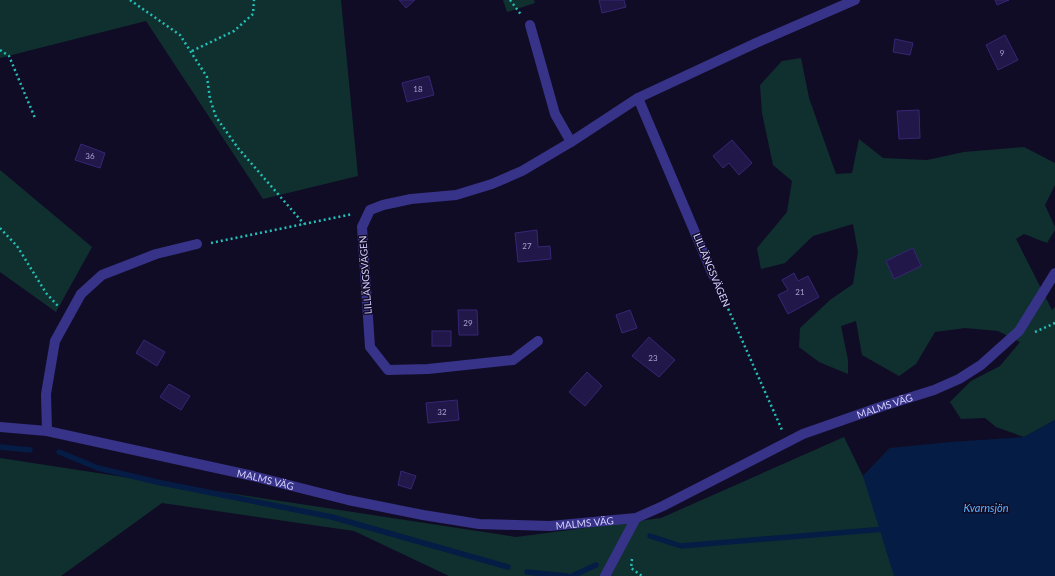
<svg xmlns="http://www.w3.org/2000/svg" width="1055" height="576" font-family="Lato,sans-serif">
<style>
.green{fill:#0f302f}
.water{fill:#051c45}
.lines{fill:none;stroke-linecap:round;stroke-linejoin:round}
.stream{stroke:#051c45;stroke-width:5.5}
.building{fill:#211748;stroke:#372676}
.path{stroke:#23c0b8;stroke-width:2.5;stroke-dasharray:2 3;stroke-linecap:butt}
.minor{stroke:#373388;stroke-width:10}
.labels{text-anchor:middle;stroke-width:3;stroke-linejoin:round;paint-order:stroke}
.number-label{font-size:8px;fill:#a9a2d1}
.street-label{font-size:10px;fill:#d6d0ff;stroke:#110c25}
.water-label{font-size:11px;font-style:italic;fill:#5eb3ff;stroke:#110c25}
</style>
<rect width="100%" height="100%" fill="#110c25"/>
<!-- green -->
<g class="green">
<path d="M0 0H341L358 176 263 199 146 21 0 58Z"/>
<path d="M503 0H534L535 3 507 12Z"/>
<path d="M801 58 809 98 836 174 852 173 859 139 883 158 927 160 964 152 1024 147 1055 163V185L1045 205 1055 227V230L1047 243 1024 234 1016 239 1052 310 1055 307V420L1024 437 996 427 985 418 961 419 950 402 971 381 1000 366 1020 342 998 331 965 328 935 332 916 364 899 376 862 355 856 321 841 326 848 360V374L819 362 799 347 800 328 830 300 853 284 858 252 853 224 813 236 785 263 761 269 757 248 787 212 792 181 773 165 762 113 760 85 782 61Z"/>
<path d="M0 170 92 247 56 312 0 272Z"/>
<path d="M844 437 863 476 890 448 972 576H449L354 531 162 503 61 576H0V458L516 537 661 518Z"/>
</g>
<!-- water -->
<path class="water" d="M1055 420V576H894L863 476 890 448 950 442 1024 437Z"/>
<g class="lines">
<!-- stream -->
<g class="stream">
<path d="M0 447 30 450"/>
<path d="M59 452 98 468 157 482 332 517 508 567"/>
<path d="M650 536 681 546 885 529"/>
<path d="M527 572 567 576"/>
<path d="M572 576 596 565"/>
</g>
</g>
<!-- building -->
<g class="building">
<path d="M399 0H415L406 8Z"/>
<path d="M599 0H624L626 7 602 13Z"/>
<path d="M995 0H1009L997 5Z"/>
<path d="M1005 35 1018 60 998 70 986 45Z"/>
<path d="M895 39 913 43 910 55 893 52Z"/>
<path d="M429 76 434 95 407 102 402 83Z"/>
<path d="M919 110 920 138 899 139 897 111Z"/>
<path d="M732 140 752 163 739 175 729 163 723 168 713 156Z"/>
<path d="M81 144 105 153 100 168 75 160Z"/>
<path d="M537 230 538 247 550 246 551 259 518 262 515 233Z"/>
<path d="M913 248 921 266 894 279 886 261Z"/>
<path d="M794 273 798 281 808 276 819 297 788 314 778 295 788 290 782 280Z"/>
<path d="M458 310H477L478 335H459Z"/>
<path d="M630 310 637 328 622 333 616 315Z"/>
<rect x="432" y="331" width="19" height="15"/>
<path d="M649 337 675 360 659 377 632 356Z"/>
<path d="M144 340 165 352 157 366 136 353Z"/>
<path d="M587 372 602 386 585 406 569 392Z"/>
<path d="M169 384 190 396 181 410 160 397Z"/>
<path d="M457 400 459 420 428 423 426 403Z"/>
<path d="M401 471 416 476 411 489 398 485Z"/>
</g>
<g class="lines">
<!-- path -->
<g class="path">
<path d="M130 0 180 35 207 77 210 99 216 117 238 148 304 224"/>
<path d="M510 0 522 16"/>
<path d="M0 50 9 56 35 118"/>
<path d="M192 51 234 31 253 14 254 0"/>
<path d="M0 228 17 246 46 293 58 306"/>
<path d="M211 243 353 214"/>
<path d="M718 286 782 430"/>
<path d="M1035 332 1055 323"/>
<path d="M632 559 631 568 642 576"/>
</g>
<!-- minor -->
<g class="minor">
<path d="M530 25 555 114 571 142"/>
<path d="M638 98 713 275"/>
<path d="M538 341 513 360 428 369 388 370 370 347 362 227 370 210 383 205 411 199 456 195 492 184 522 171 571 142 638 98 756 43 855 0"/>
<path id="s1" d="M0 427 47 431 253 476 348 500 423 515 479 524 550 526 636 518 663 506 803 434 883 406 934 390 959 379 981 365 1019 331 1055 273"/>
<path d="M47 431 46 394 55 341 81 294 102 275 156 254 197 244"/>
<path d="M605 576 636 518"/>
</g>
</g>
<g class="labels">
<!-- number labels -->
<g class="number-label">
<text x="1002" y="56">9</text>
<text x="418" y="92">18</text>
<text x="90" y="159">36</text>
<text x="527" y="249">27</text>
<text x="800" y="295">21</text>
<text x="468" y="326">29</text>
<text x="653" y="361">23</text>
<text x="442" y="415">32</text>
</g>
<!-- street labels -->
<g class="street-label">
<text transform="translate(712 270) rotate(67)" y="4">LILLÄNGSVÄGEN</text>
<text transform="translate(365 275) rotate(-94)" y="4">LILLÄNGSVÄGEN</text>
<text dy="4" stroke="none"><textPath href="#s1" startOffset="920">MALMS VÄG</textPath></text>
<text dy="4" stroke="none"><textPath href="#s1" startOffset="271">MALMS VÄG</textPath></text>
<text dy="4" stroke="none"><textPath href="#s1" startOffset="595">MALMS VÄG</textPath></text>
</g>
<!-- water labels -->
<g class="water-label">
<text x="986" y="512">Kvarnsjön</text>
</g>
</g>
</svg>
